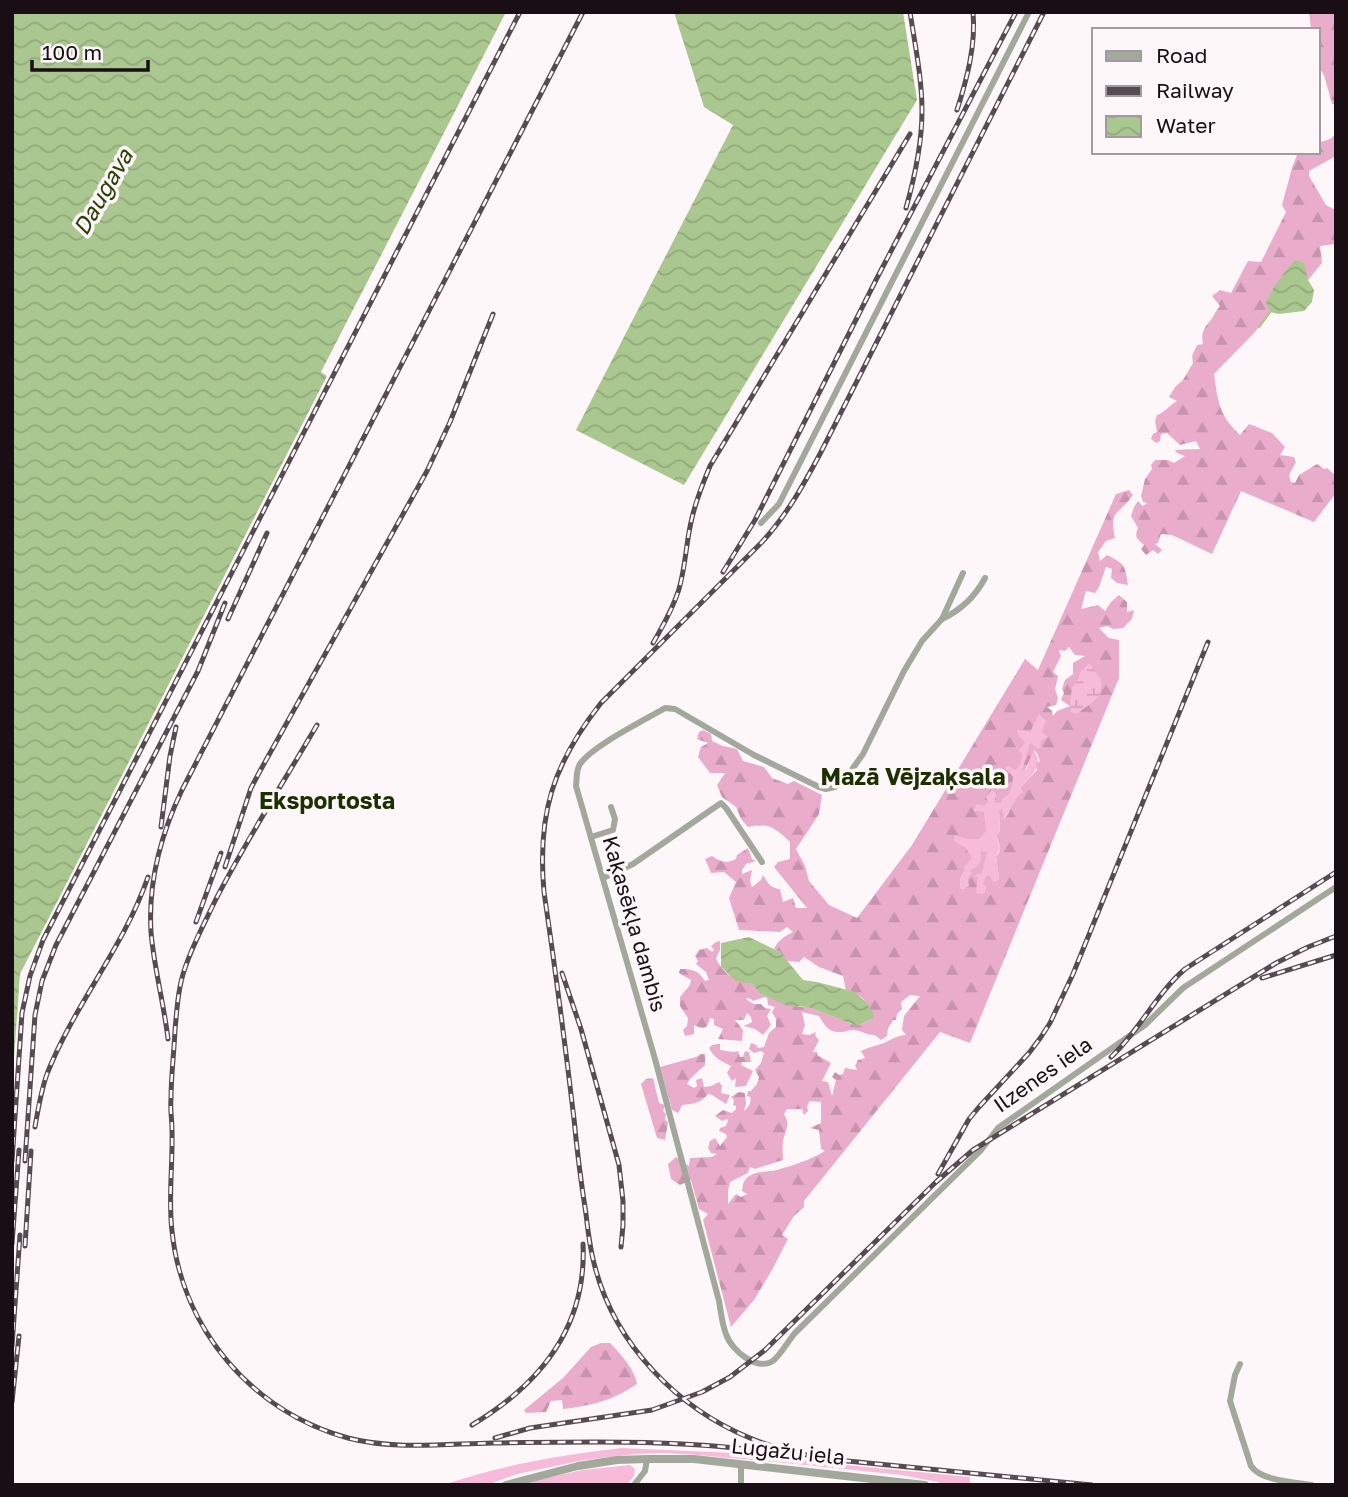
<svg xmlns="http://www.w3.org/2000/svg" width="1348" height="1497" font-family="'Golos Text',sans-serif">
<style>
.grass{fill:#f7bbda}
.forest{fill:url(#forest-firs);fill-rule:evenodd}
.wetland{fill:url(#wetland-marsh)}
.water{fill:url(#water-waves)}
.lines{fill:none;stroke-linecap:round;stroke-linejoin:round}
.stream{stroke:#abc790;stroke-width:2.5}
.minor{stroke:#a2a99c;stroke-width:6}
.tertiary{stroke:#a2a99c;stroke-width:8}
.rail-casing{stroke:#554b50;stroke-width:5}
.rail{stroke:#fef7fa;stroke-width:2.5;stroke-dasharray:8;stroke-linecap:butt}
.labels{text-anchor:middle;stroke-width:7;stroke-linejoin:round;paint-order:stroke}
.street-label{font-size:21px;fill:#190e14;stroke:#fef7fa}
.water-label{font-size:23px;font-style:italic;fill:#284103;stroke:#fef7fa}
.neighbourhood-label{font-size:23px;font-weight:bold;fill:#1c3100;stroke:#fef7fa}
</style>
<defs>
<pattern id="forest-firs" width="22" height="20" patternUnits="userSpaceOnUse" patternTransform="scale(1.75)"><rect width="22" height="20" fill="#e9accb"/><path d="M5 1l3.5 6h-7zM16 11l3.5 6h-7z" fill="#c793ad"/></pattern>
<pattern id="wetland-marsh" width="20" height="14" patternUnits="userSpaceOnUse" patternTransform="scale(1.75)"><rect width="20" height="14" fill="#f7bbda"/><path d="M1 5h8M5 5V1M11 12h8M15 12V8" fill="none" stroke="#d3a0ba"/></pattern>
<pattern id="water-waves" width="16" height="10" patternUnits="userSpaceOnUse" patternTransform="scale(1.75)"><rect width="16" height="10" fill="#abc790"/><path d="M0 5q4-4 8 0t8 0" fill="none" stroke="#93aa7b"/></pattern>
</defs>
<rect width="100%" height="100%" fill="#fef7fa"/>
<!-- grass -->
<g class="grass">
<path d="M1039 714 1047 721 1048 737 1040 748H1037L1030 744 1022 770H1026L1033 750C1047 765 1030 776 1020 788L1023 792 1003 820 999 811 1000 831 996 836 1000 848 996 856 999 879 986 886 985 891 982 894H976V885L972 876 982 873 983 866 981 860 979 866 974 868 969 886 962 889 960 887 961 877 965 870 954 841 955 836 966 839 976 803 986 797 992 790 997 794 994 801C1007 798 1013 789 1013 776L1006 770C1015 757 1021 746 1017 730Z"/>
<path d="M622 1448 757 1454 826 1463 970 1477V1484L944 1485 938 1482 901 1475 786 1463 697 1455 663 1453 636 1454 584 1460 517 1474 487 1485H443C501 1465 561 1455 622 1448Z"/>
<path d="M630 1465 635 1469 634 1476 627 1485H525L529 1482 582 1470Z"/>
</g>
<!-- forest -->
<g class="forest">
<path d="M1309 12H1336V104H1332L1324 75 1318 66V30H1311Z"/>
<path d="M1336 134V156L1309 171V176L1326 205 1336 210V244L1320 246 1322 263 1308 280 1295 261C1285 271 1273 289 1267 302L1270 312 1255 332 1214 374C1218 402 1219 415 1240 435L1249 424 1272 433 1285 447 1280 455 1294 457 1296 462 1289 475 1291 482 1295 483 1299 475 1317 464 1324 469 1327 468 1336 476V493L1314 522 1241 491 1212 554 1172 535 1161 534 1158 543 1155 544 1162 550 1158 554 1153 550 1146 555 1141 549 1144 545C1137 539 1134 537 1138 528L1131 516 1134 507 1138 501 1143 506 1147 503 1143 502 1141 496 1145 479 1152 469 1151 465 1155 460H1168L1174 463 1185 456 1177 453 1175 450 1200 449 1196 441 1180 445 1167 433 1161 434 1160 441 1156 443 1151 439 1153 434 1157 432 1155 421 1157 415C1166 412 1169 405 1177 401L1169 397 1175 387 1183 380 1193 363 1192 356 1197 345 1203 344C1200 331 1206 326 1213 317 1215 313 1217 309 1220 306L1212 296 1220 290 1231 293 1248 261 1261 262 1286 212 1282 205 1292 168 1298 152H1318V143L1330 139Z"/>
<path d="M1129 490 1133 495C1118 516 1109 509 1115 538L1106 541 1098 552 1100 561 1107 555C1125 564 1125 565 1128 585L1117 583 1111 578 1112 569 1106 567 1099 587 1095 593 1086 591 1081 609 1098 605 1105 611 1111 602 1119 595 1127 602V612L1134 610 1132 619 1123 628 1113 629 1107 626 1099 628 1109 638 1119 640V678L970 1043 940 1032 804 1201V1207L794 1216 782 1235 788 1239 772 1270 754 1300 731 1327 703 1220 708 1214 699 1209 691 1180 680 1185 671 1179 668 1164 676 1157 689 1166 690 1158 712 1157 717 1154 711 1153 708 1148 710 1141 715 1138 720 1146 727 1137 726 1134 719 1131 720 1128 726 1126 728 1121 727 1119 722 1121 715 1116 723 1110 732 1113 736 1109V1106L733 1105 734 1100 731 1097 739 1092 745 1093 746 1104 744 1111C748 1108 752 1102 750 1097L747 1096 748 1091H751L757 1084 759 1077 755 1070 761 1063 764 1053 761 1051 754 1053 749 1049 751 1043 756 1045 758 1048 764 1047 769 1033 776 1027V1019L772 1012 775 1007 768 1005 767 998 765 997 753 1001 751 999 746 998 747 1000 754 1004H761L765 1008 771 1009 767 1016 771 1025 763 1035 755 1029 744 1026 752 1022 751 1017 747 1013 744 1020H735L743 1030 742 1041 718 1039 723 1029 714 1025V1019L710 1018C707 1029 705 1030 694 1025V1034L685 1036 683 1030 687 1026 688 1018 680 1006V997L690 985 691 980 679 973 680 969C692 969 698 970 705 981L709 980 706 972 696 964 698 961 695 956 699 950 707 948 712 952 714 950 711 946 716 942 720 941V950L716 958C722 974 737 981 752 984L760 994 799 1007H808L857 1026 872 1019C867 1003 865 994 846 991L843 976 819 967 804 957 799 962 787 961 780 952 774 949C778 940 785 936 793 932L787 927 780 932 739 930 729 898 736 882 724 872 711 873 705 859 712 856C721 862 726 864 736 859L737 855 748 848 752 859 756 861 746 864 742 870V874L752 870 750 881 752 887 761 880 763 875C768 883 770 888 780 889L783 902 793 898 796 908H807L774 867 778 862 790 859V842C774 827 770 823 748 827L741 819 736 807 722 797 717 785 725 773H710L698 757 701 747 708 743 697 739 699 732 703 730 711 734 712 741 723 746 737 749 743 761 764 767 772 778 788 784 794 781 822 795 819 814 796 849 805 866 809 881 829 905 857 918 912 845 1025 659 1038 670 1116 494ZM1069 647 1075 655 1085 656 1073 663V674L1065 680 1062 689 1064 693 1061 700 1070 706 1057 711 1053 716 1052 711 1047 707 1056 705 1058 698 1055 689 1058 676 1053 672 1061 656 1059 650 1065 651ZM1039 714 1046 721 1042 732 1048 737 1041 741 1040 748H1037L1030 743 1022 770H1025L1034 750 1037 753 1040 761 1036 764 1037 770 1020 788 1023 792C1013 798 1012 811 1004 819L1002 809 999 811 1000 831 996 836C999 843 1003 850 996 856L999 879 994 882 989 875 986 876 983 884 986 886 985 891 982 894 976 893 978 877 973 876 982 873 987 852 981 851C981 864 980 864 970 871L972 873 968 879 969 886 962 889 960 887 961 877 965 870 964 867 972 858 965 847 954 841 955 836 966 839H979L986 831 984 812 974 811 976 804 984 806 988 802 986 797 992 790 996 794 994 802 1001 803 1002 799C1011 795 1013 785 1013 776L1006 769 1009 766 1015 770C1021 765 1022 761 1022 753L1018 751 1025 743 1019 736 1017 730 1030 732ZM910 995 920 996 904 1016 902 1030 906 1035C896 1036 892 1039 884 1043 876 1046 869 1047 861 1051L865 1058 858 1060 855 1066 857 1070 845 1068 843 1074 839 1075 835 1072 832 1077 836 1080 832 1096 828 1082 822 1081 831 1063 817 1055V1052H813L819 1040 815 1035 816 1032 809 1035 802 1034 805 1025 802 1012 819 1016C825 1026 829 1033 841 1032 845 1032 849 1030 853 1030 860 1030 866 1035 875 1035L881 1040 887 1036 888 1028 893 1020H896L897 1014 902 1009 901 1002ZM810 1101 821 1102V1123L810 1128 819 1130 821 1149 825 1151C810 1160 794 1165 777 1170 768 1172 757 1171 749 1176 743 1180 743 1185 742 1191L747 1194 741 1197 736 1194 728 1204V1190L730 1182 748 1173 750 1167 755 1169 783 1160C783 1154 782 1147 783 1142 785 1130 791 1125 784 1114L787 1109H802L804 1115 808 1111 807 1106Z"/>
<path d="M720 1044V1050L733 1052 738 1051 740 1057H743L745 1051 749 1052 751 1062H742L741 1065 753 1071 746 1086 735 1087 736 1078 732 1081 727 1073 731 1066C721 1061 714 1058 709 1048L712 1045Z"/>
<path d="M701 1054H705V1065L690 1079 687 1084 694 1088 697 1086 696 1080 702 1078 704 1087 711 1086 719 1082 722 1086 721 1093 730 1095 726 1104 712 1095 708 1094C701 1103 693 1104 682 1105L678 1113 672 1110 660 1067 696 1057Z"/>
<path d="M653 1078 659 1103 665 1105 663 1111 666 1114 665 1120 668 1122 665 1140 657 1138 641 1084 646 1079Z"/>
<path d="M601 1343H610C620 1353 635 1370 637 1384 614 1400 591 1406 563 1409L562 1400 551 1401 546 1412 526 1413 524 1410 563 1378 591 1347Z"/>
</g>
<!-- wetland -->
<path class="wetland" d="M1090 663C1093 669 1097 673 1100 678 1108 695 1087 707 1075 714L1071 712 1070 704 1072 688 1077 682 1081 671Z"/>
<!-- water -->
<g class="water">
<path d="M12 12H506L321 372 327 376 20 974 12 1086Z"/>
<path d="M674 12H903L917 100 684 485 576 430 733 125 704 107Z"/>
<path d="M1295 260 1304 263 1308 280 1314 290 1312 302 1304 311 1279 314 1270 312 1266 302C1273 287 1284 272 1295 260Z"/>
<path d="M749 937 780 952 803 980 817 982 855 992 866 1002 874 1015 872 1019 857 1026 808 1007 788 1006 760 994 752 984 736 981 721 967V943Z"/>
</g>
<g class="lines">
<!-- stream -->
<path class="stream" d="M1259 327 1270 312"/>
<!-- minor -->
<g class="minor">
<path d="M761 523 779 504 1029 12"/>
<path d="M963 573 942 619 922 641 904 671 863 754 848 775 835 787 826 789 819 787 754 755 675 709 665 708C645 720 592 746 580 764 576 770 577 778 576 786L655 1059 719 1301C721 1312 722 1324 726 1334 731 1350 758 1373 774 1360 782 1353 788 1341 795 1333L981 1150 998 1128 1145 1025 1183 988 1336 887"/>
<path d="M942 619C961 610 975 597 985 578"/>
<path d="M591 837 613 830 615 819 611 807"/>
<path d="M603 878 633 864 721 803 726 808 762 862"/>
<path d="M1240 1364 1235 1375 1230 1401 1251 1466C1261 1481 1294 1482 1312 1485"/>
<path d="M741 1464V1485"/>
<path d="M634 1485 645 1471 647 1459"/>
</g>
<!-- tertiary -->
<path class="tertiary" d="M506 1485 578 1466 617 1460 647 1459H694L925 1485"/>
<!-- rail casing -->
<g class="rail-casing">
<g id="rail">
<path d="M957 110C967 79 976 45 973 12"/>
<path d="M906 208C915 176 922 144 922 111 922 78 915 45 910 12"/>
<path d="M723 572 755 520 878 276 1016 12"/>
<path d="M228 619 267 533"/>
<path d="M653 643C663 626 673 608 679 589 686 565 686 541 692 518 696 500 703 483 710 466L910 134"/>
<path d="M317 725C283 783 247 839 216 899 205 922 193 944 185 968 178 988 177 1009 175 1030 174 1053 171 1076 171 1099 170 1109 172 1120 172 1130 173 1164 168 1197 172 1231 182 1329 252 1412 348 1438 394 1450 445 1444 492 1443 585 1442 676 1439 768 1452"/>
<path d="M161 827 170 756 176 727"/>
<path d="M225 867 251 788 260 771 427 471 450 422 493 314"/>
<path d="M196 922 221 853"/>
<path d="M562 973 581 1029 619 1165 623 1201V1225L621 1247"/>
<path d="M1262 978 1336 955"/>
<path d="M168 1039C164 1004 154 968 151 932 148 883 161 834 182 790L583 12"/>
<path d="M1111 1057C1139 1031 1156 994 1185 969L1336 872"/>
<path d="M35 1127C38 1109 41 1091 47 1074 74 1005 124 947 148 877"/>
<path d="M12 1161 22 1013 30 976 43 940 520 12"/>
<path d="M25 1161 35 1015 42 981 56 945 198 671 225 603"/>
<path d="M938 1174 969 1119 979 1107 1029 1053 1041 1037 1050 1023 1073 974 1208 642"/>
<path d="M12 1244 19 1150"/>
<path d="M25 1246 31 1151"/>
<path d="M12 1346 20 1235"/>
<path d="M12 1402 19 1336"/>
<path d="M472 1425C539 1385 587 1327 583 1244"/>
<path d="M495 1438 530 1428 652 1410 702 1392 730 1377 765 1350 936 1182 973 1150 1276 963 1308 947 1336 936"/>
<path d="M827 1459 1092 1485"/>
<path d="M837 1461C808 1456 778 1450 750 1438 677 1408 615 1344 595 1267 590 1249 588 1232 586 1214 581 1182 577 1151 574 1119 565 1043 555 967 544 892 537 814 553 764 601 703L762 542C787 515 804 484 821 452L1044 12"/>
</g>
</g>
<!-- rail -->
<use href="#rail" class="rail"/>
</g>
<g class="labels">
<!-- street labels -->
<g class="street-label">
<text transform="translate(634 924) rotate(74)" y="7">Kaķasēkļa dambis</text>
<text transform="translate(1043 1075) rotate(-35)" y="7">Ilzenes iela</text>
<text transform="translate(788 1452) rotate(6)" y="7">Lugažu iela</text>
</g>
<!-- water labels -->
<g class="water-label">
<text transform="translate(103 192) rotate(-60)" y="8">Daugava</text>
</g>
<!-- neighbourhood labels -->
<g class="neighbourhood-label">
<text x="913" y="785">Mazā Vējzaķsala</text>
<text x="327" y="809">Eksportosta</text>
</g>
</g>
<!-- border -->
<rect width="1348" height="1497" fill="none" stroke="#190e14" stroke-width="28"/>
<!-- legend -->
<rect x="1092" y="28" width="228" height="126" fill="#fef7fa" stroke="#a29a9e" stroke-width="2"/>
<rect x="1106" y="51" width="35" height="10" fill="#a2a99c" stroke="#a29a9e" stroke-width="2"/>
<text x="1156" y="63" font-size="21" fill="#190e14">Road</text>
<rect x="1106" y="86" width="35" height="10" fill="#554b50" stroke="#a29a9e" stroke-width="2"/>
<text x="1156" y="98" font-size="21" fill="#190e14">Railway</text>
<rect x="1106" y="116" width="35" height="21" fill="url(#water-waves)" stroke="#a29a9e" stroke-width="2"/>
<text x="1156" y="133" font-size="21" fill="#190e14">Water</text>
<!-- scale -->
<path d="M32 60v10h116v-10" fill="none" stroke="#190e14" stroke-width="3.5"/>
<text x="42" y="60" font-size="21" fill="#190e14" stroke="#fef7fa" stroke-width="5" paint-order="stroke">100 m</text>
</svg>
